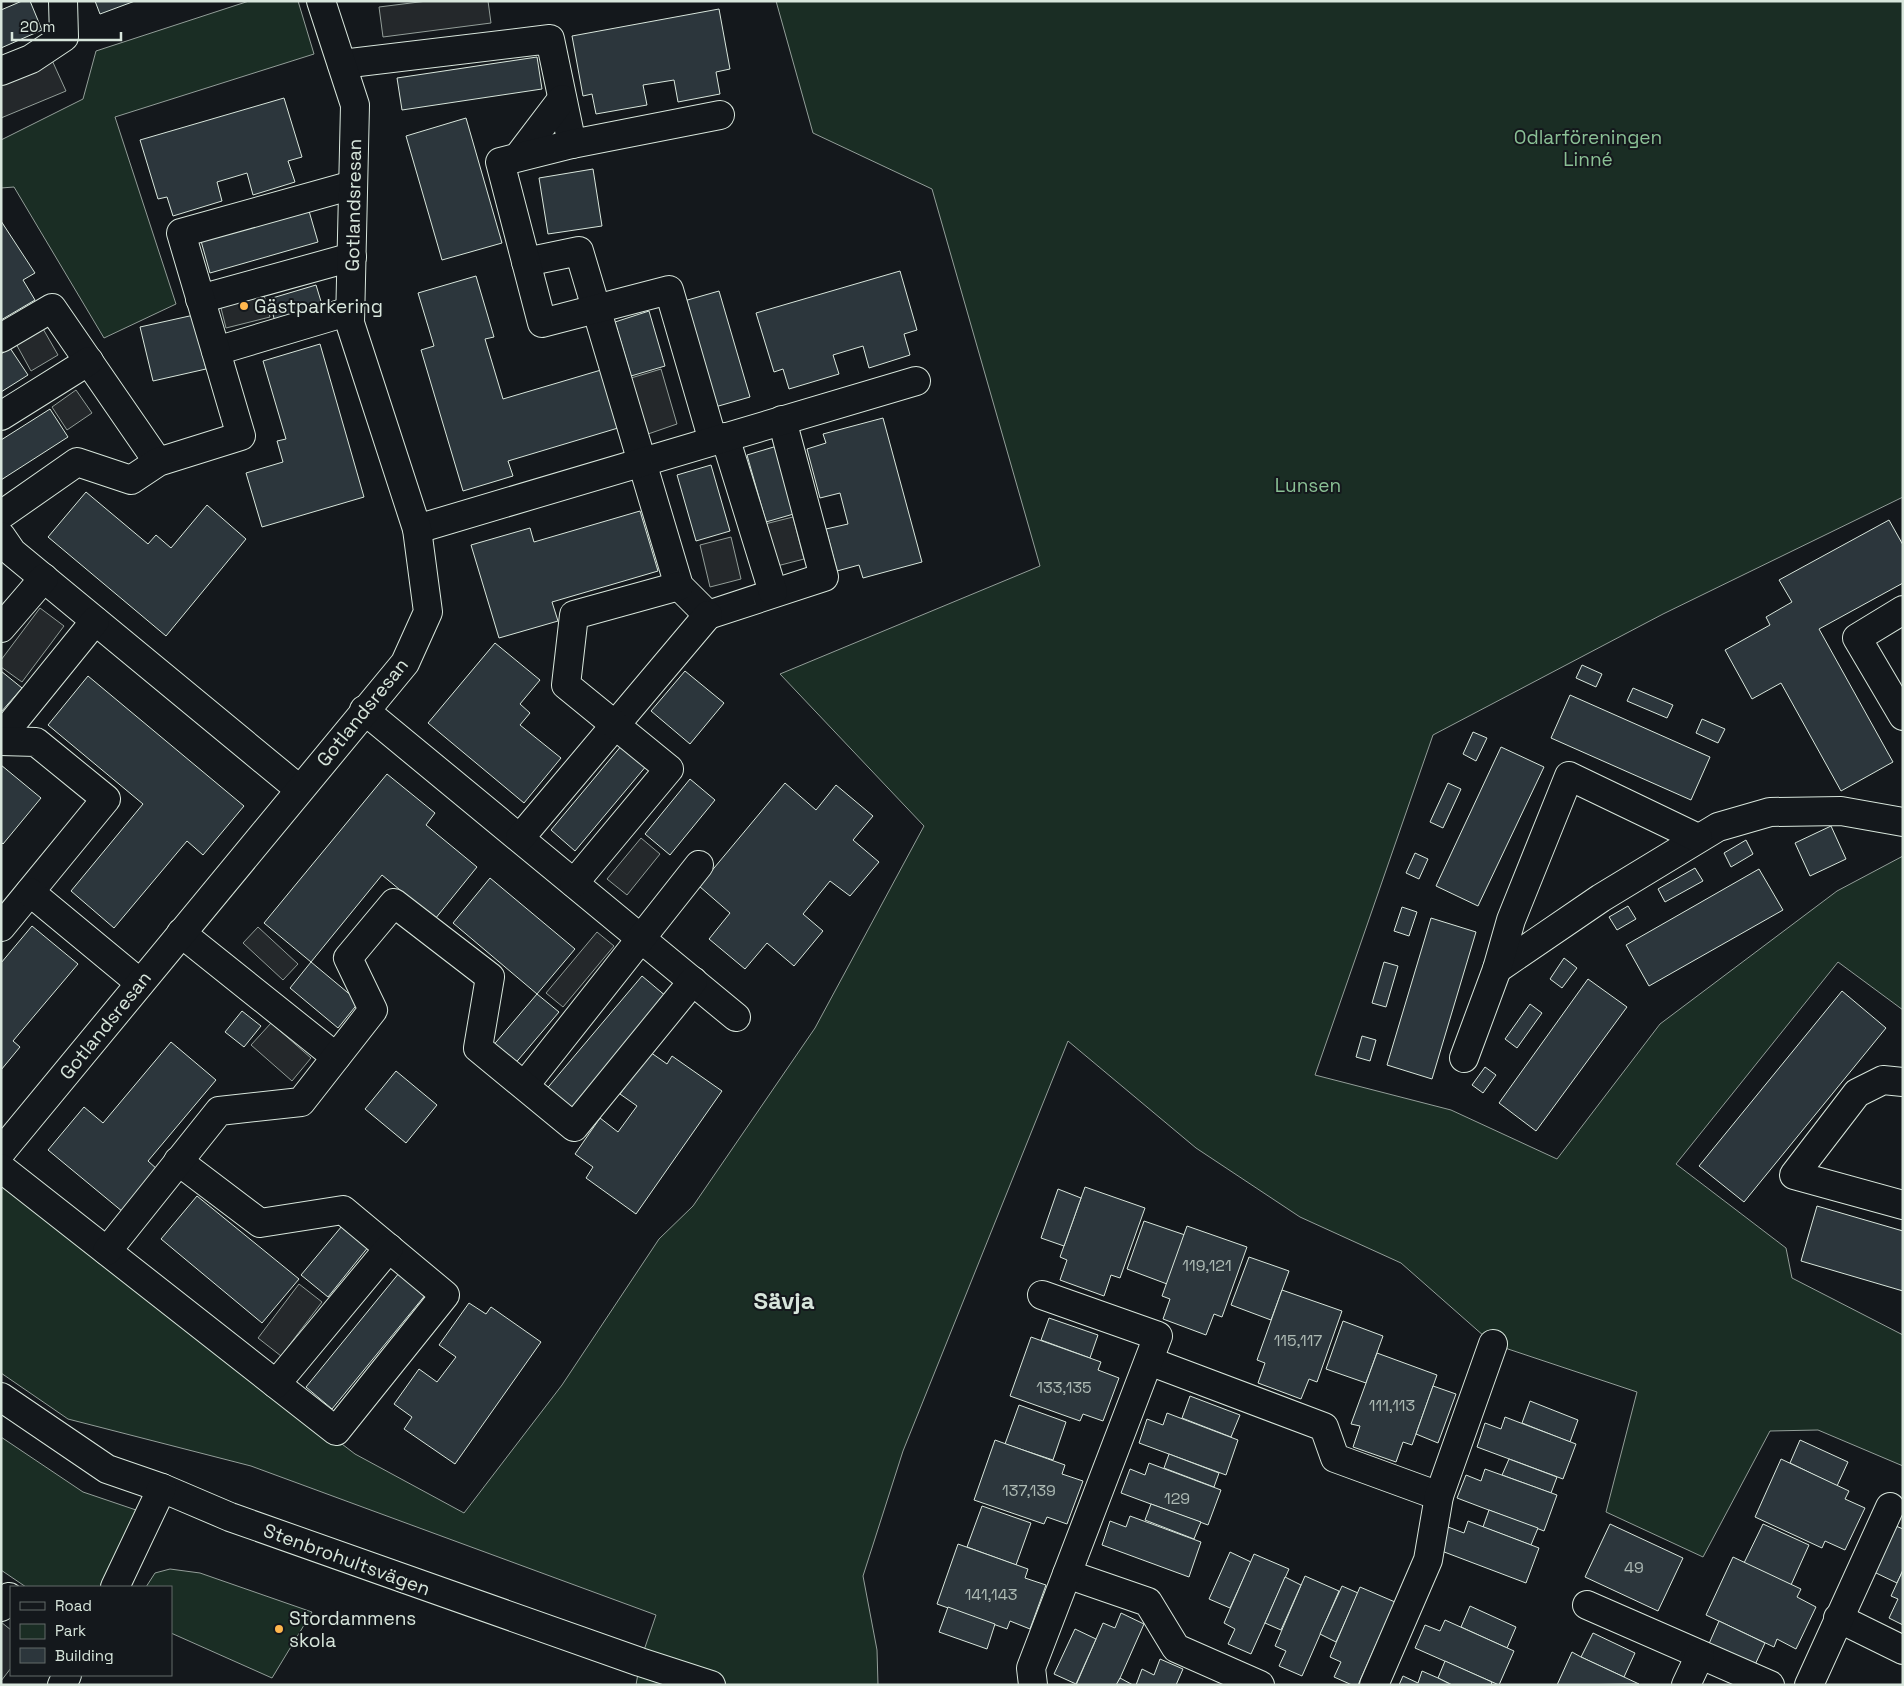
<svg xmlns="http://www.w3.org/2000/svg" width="1904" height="1686" font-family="'Space Grotesk',sans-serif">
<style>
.green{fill:#1a2d24;stroke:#939e99}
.parking{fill:#24282b;stroke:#939e99}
.building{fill:#2c363c;stroke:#d8e6dc}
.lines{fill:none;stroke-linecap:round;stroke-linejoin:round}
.minor-casing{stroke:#d8e6dc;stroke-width:30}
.minor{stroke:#14181c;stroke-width:28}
.poi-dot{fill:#ffb74d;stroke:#14181c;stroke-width:2}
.labels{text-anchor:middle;stroke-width:4;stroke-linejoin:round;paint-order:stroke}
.number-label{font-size:16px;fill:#adbab4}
.park-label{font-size:19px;fill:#8ac095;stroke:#14181c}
.street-label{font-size:19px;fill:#d8e6dc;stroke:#14181c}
.poi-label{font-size:19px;fill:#d8e6dc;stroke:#14181c;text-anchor:start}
.district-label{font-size:24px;font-weight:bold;fill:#d8e6dc;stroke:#14181c}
</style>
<rect width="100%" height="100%" fill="#14181c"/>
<!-- green -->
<g class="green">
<path d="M249 1H298L314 54 115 117 176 304 104 338 14 187 1 188V140L83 99 96 51Z"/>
<path d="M776 1H1903V497L1663 614 1433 735 1315 1075 1451 1110 1557 1159 1660 1024 1837 891 1903 856V1010L1838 962 1676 1164 1786 1248 1792 1278 1903 1335V1466L1818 1430 1770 1431 1703 1557 1606 1512 1637 1392 1493 1344 1401 1263 1300 1217 1196 1148 1068 1041 903 1451 863 1576 877 1650 878 1685H636L640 1662 656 1615 251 1466 68 1419 1 1373V1184L355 1454 464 1513 562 1385 659 1239 693 1206 815 1028 924 826 780 674 1040 566 932 189 813 133Z"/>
<path d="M1 1437 83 1492 139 1511 115 1587H26L1 1570Z"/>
<path d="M170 1569 200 1573 312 1612 272 1678 171 1633V1587H146L155 1573Z"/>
</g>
<!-- parking -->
<g class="parking">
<path d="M427 1H488L491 23 383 37 379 7Z"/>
<path d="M51 58 66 91 1 118V79Z"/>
<path d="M261 284 270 317 226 328 218 296Z"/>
<path d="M42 327 58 355 31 371 15 342Z"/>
<path d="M661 369 677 424 648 434 631 378Z"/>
<path d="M76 390 92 413 67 430 52 407Z"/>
<path d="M793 517 804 559 777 566 765 524Z"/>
<path d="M731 537 741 579 710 587 700 545Z"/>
<path d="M40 608 64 626 22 682 1 667V660Z"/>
<path d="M641 838 660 854 627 895 607 879Z"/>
<path d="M258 927 298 964 283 980 243 943Z"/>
<path d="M597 932 614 946 563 1007 546 993Z"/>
<path d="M271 1023 311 1058 292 1081 251 1045Z"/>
<path d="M299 1284 322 1302 281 1356 258 1338Z"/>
<path d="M1 1622 11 1630V1668L1 1681Z"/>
</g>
<!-- building -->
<g class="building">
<path d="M22 1H30L42 30 1 48V10Z"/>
<path d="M95 1H135L100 14Z"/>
<path d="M719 9 730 69 716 72 720 94 678 102 674 80 643 85 647 105 596 114 592 94 583 96 572 36Z"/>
<path d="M537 57 542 89 402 110 397 78Z"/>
<path d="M284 98 302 157 288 161 295 182 253 195 247 173 217 182 222 201 173 216 167 197 158 199 140 140Z"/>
<path d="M466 118 502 243 442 260 406 136Z"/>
<path d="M593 169 602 226 548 234 539 178Z"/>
<path d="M309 211 318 242 210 273 201 241Z"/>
<path d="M1 221 35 273 23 280 35 300 1 320Z"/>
<path d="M900 271 917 330 904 334 910 355 869 368 863 346 833 355 839 374 789 389 783 369 774 372 756 313Z"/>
<path d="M476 276 494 337 485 339 503 399 601 370 618 428 508 461 513 476 463 491 421 350 434 346 418 293Z"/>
<path d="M316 285 323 308 275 322 269 299Z"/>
<path d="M719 291 750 397 715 407 684 301Z"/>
<path d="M649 311 665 366 631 376 615 322Z"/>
<path d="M194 315 206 369 153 381 140 327Z"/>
<path d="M320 344 364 497 262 527 246 473 283 462 277 441 286 439 263 361Z"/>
<path d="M10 348 28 375 1 392V354Z"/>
<path d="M50 409 68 437 1 480V440Z"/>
<path d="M883 418 922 562 863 578 859 565 837 571 826 529 848 524 840 493 820 498 807 449 826 443 823 434Z"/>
<path d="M777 446 797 513 766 522 747 455Z"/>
<path d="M711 465 730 531 696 541 677 475Z"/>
<path d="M86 492 148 544 156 535 171 548 207 505 246 539 166 636 48 537Z"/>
<path d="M640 511 658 571 552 602 558 621 499 638 471 545 530 528 534 542Z"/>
<path d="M1889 520 1903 545V583L1819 629 1893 762 1841 791 1781 683 1752 699 1725 650 1770 625 1766 617 1792 602 1779 580Z"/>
<path d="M495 643 540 680 520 704 530 713 520 725 561 758 524 803 428 723Z"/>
<path d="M1582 665 1602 674 1596 687 1576 678Z"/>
<path d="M1 671 22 688 1 712Z"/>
<path d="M685 671 724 703 690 744 651 711Z"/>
<path d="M88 676 244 806 203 855 187 841 114 928 71 891 143 804 48 725Z"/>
<path d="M1633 688 1673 705 1667 718 1627 701Z"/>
<path d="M1570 695 1710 757 1691 800 1551 738Z"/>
<path d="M1702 719 1725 729 1718 743 1696 733Z"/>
<path d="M1473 732 1487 738 1476 761 1463 754Z"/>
<path d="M622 745 647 765 575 851 551 830Z"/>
<path d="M1501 747 1544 767 1478 906 1436 886Z"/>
<path d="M1 765 41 798 3 844 1 842Z"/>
<path d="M387 774 435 813 426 825 477 867 435 919 382 875 311 962 264 923Z"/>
<path d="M690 779 715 800 670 855 645 834Z"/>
<path d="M785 783 816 810 836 785 873 816 853 840 879 862 850 896 830 881 803 914 823 931 794 966 767 943 745 969 709 939 730 913 699 886Z"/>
<path d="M1448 783 1461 789 1443 828 1430 822Z"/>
<path d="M1831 826 1846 859 1810 876 1795 843Z"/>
<path d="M1746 840 1753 854 1731 867 1724 853Z"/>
<path d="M1415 853 1428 859 1419 879 1406 873Z"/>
<path d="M1695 868 1703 881 1665 902 1658 889Z"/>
<path d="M1759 869 1783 910 1649 986 1626 945Z"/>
<path d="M490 878 575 949 537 994 453 923Z"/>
<path d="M1628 906 1636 919 1617 930 1609 917Z"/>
<path d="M1402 907 1417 912 1409 936 1394 931Z"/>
<path d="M1431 918 1476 932 1432 1079 1387 1065Z"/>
<path d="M32 926 78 964 13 1041 20 1047 1 1070V963Z"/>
<path d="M1564 958 1577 968 1562 988 1550 979Z"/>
<path d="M311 962 359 1002 338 1028 290 988Z"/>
<path d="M1384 962 1398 966 1386 1007 1372 1003Z"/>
<path d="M642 976 667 997 569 1113 544 1092Z"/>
<path d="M1588 979 1627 1007 1536 1131 1499 1103Z"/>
<path d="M1842 991 1886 1028 1744 1202 1699 1166Z"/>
<path d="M537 994 559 1012 513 1066 491 1048Z"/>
<path d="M1530 1004 1542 1013 1517 1048 1505 1039Z"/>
<path d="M242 1011 261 1026 244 1047 225 1032Z"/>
<path d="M1362 1036 1376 1040 1370 1061 1356 1057Z"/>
<path d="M171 1042 216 1080 148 1161 158 1170 123 1212 48 1150 84 1107 103 1123Z"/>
<path d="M650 1052 667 1064 672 1056 722 1091 636 1214 586 1178 593 1167 575 1154 600 1118 618 1132 637 1106 620 1094Z"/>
<path d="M1485 1067 1496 1075 1483 1093 1472 1085Z"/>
<path d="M396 1071 437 1105 406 1143 365 1109Z"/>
<path d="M1085 1187 1145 1208 1120 1278 1111 1275 1104 1296 1060 1280 1067 1260 1060 1257Z"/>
<path d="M1058 1189 1081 1198 1064 1246 1041 1238Z"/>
<path d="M197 1196 299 1279 262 1323 161 1239Z"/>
<path d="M1817 1206 1903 1231V1291L1801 1261Z"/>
<path d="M347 1220 373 1241 328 1297 301 1275Z"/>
<path d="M1144 1221 1185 1235 1167 1284 1127 1269Z"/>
<path d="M1187 1226 1247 1247 1222 1317 1214 1314 1206 1335 1163 1319 1170 1299 1162 1296Z"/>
<path d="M1249 1257 1289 1271 1271 1320 1231 1305Z"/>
<path d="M404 1267 431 1288 332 1409 306 1387Z"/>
<path d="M1282 1290 1342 1311 1317 1382 1309 1379 1301 1399 1258 1383 1265 1363 1257 1360Z"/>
<path d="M469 1303 486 1314 491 1307 541 1342 455 1464 404 1429 412 1417 394 1404 419 1369 437 1382 456 1357 439 1345Z"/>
<path d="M1049 1318 1098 1335 1090 1358 1041 1340Z"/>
<path d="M1343 1321 1383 1336 1366 1383 1326 1369Z"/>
<path d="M1031 1337 1101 1362 1098 1370 1119 1378 1103 1421 1083 1414 1080 1421 1010 1396Z"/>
<path d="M1377 1353 1437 1375 1412 1445 1403 1442 1396 1462 1353 1447 1360 1426 1351 1424Z"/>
<path d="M1433 1386 1456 1394 1438 1443 1416 1434Z"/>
<path d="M1190 1396 1240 1415 1231 1437 1182 1418Z"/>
<path d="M1530 1401 1578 1420 1570 1442 1522 1423Z"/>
<path d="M1019 1405 1066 1422 1053 1460 1005 1444Z"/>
<path d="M1167 1413 1238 1440 1226 1475 1139 1443 1147 1419 1163 1425Z"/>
<path d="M1505 1417 1576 1444 1563 1479 1477 1447 1485 1423 1501 1429Z"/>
<path d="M995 1440 1065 1465 1062 1474 1083 1481 1067 1524 1047 1517 1044 1524 974 1500Z"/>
<path d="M1800 1440 1848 1462 1837 1486 1790 1463Z"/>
<path d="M1169 1454 1219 1473 1214 1487 1164 1468Z"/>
<path d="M1509 1459 1557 1477 1551 1493 1502 1475Z"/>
<path d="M1781 1459 1849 1491 1845 1499 1865 1508 1845 1550 1825 1541 1822 1548 1755 1517Z"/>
<path d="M1149 1463 1221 1490 1208 1525 1121 1493 1130 1469 1145 1475Z"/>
<path d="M1485 1469 1557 1495 1544 1531 1457 1498 1466 1475 1481 1481Z"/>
<path d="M1151 1504 1201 1522 1194 1539 1145 1520Z"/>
<path d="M982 1506 1031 1523 1016 1565 967 1547Z"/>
<path d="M1489 1510 1538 1528 1531 1545 1483 1527Z"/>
<path d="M1130 1516 1201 1542 1189 1577 1102 1545 1110 1521 1126 1527Z"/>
<path d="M1468 1521 1539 1548 1526 1583 1439 1550 1448 1527 1464 1533Z"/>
<path d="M1610 1524 1683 1558 1658 1611 1585 1577Z"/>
<path d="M1763 1524 1809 1545 1791 1585 1744 1563Z"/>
<path d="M1896 1526 1903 1529V1570L1897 1583 1874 1572Z"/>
<path d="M958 1544 1028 1569 1025 1578 1046 1585 1030 1629 1010 1621 1007 1629 937 1604Z"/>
<path d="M1230 1552 1251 1562 1230 1608 1209 1599Z"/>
<path d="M1254 1554 1289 1569 1251 1654 1228 1644 1235 1629 1224 1623Z"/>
<path d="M1733 1557 1801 1589 1797 1597 1816 1607 1796 1649 1777 1639 1774 1647 1706 1615Z"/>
<path d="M1903 1570V1625L1889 1618 1898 1599 1891 1596Z"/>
<path d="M1305 1576 1339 1591 1302 1676 1279 1666 1286 1651 1275 1646Z"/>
<path d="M1285 1577 1301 1585 1281 1630 1265 1623Z"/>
<path d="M1342 1586 1358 1593 1336 1642 1320 1634Z"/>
<path d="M1360 1587 1395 1602 1358 1685H1352L1334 1677 1341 1662 1330 1657Z"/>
<path d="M1470 1606 1516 1627 1507 1648 1461 1627Z"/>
<path d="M948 1607 995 1624 987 1649 939 1632Z"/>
<path d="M1121 1613 1144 1624 1117 1685H1076L1103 1623 1115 1628Z"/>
<path d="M1445 1620 1514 1651 1499 1685 1415 1648 1425 1625 1440 1631Z"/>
<path d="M1719 1621 1765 1643 1754 1667 1708 1646Z"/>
<path d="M1075 1629 1096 1639 1076 1684 1054 1674Z"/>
<path d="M1593 1633 1635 1653 1624 1677 1581 1657Z"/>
<path d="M1572 1652 1581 1657 1639 1684 1557 1685Z"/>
<path d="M1160 1659 1183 1669 1176 1685H1136L1142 1669 1154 1675Z"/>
<path d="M1445 1661 1492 1682 1491 1685H1452L1438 1678Z"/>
<path d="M1422 1671 1438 1678 1452 1685H1399L1403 1676 1418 1683Z"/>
<path d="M1120 1678 1133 1685H1116Z"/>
</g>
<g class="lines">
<!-- minor casing -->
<g class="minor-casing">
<g id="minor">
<path d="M342 64 550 39 572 144"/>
<path d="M1 71 31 59 64 37 63 1"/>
<path d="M518 157 562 99"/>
<path d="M526 262 579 251 679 586 708 615 824 577 782 420"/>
<path d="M200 299 352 257"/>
<path d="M1 338 52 308 158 462"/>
<path d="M216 351 350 311"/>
<path d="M1 416 89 361"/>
<path d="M725 437 773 592"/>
<path d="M713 441 669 290 542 323 500 162 572 144 720 115"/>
<path d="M1 515 77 462 131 480 158 462 241 436 181 233 353 185"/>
<path d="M417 529 916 381"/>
<path d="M1 536 12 552 299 789"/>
<path d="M1903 610 1857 638 1903 716"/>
<path d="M1 628 44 578"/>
<path d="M364 710 736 1017"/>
<path d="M1 737 95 621"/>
<path d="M1 741 36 742 106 799 1 927"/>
<path d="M520 838 708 615"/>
<path d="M574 883 669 769 566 685 574 615 679 586"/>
<path d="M30 892 140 983"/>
<path d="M181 933 336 1057"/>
<path d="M1497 969 1601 898 1718 827 1770 812 1841 811 1903 822"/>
<path d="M1464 1058 1497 969 1511 920 1569 776 1698 838"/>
<path d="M1903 1082 1883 1080 1857 1093 1794 1175 1903 1205"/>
<path d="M525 1085 699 865"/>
<path d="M1 1152 405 663 428 612 417 529 350 323 355 105 321 1"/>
<path d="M178 1161 260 1223 343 1210 445 1295 336 1431 276 1384"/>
<path d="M1 1168 276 1384 389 1248"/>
<path d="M107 1251 219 1111 301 1102 373 1010 348 958 394 903 490 977 478 1048 574 1127 693 981"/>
<path d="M1149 1361 1324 1427 1335 1458 1439 1496"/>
<path d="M1 1397 107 1469 162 1488 230 1517 640 1662 711 1685"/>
<path d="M1067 1574 1148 1602 1176 1648 1260 1685"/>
<path d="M115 1587 162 1488"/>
<path d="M1587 1605 1770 1685"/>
<path d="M1 1607 9 1597"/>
<path d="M1838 1618 1903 1650"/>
<path d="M62 1685 67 1675"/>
<path d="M1033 1685 1031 1668 1158 1336 1042 1295"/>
<path d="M1374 1685 1428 1560 1439 1496 1493 1344"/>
<path d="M1686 1685 1700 1655"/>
<path d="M1809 1685 1890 1507"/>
</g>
</g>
<!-- minor -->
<use href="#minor" class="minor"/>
</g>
<!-- markers -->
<g class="poi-dot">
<circle cx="244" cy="306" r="5"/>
<circle cx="279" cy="1629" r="5"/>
</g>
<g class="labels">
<!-- number labels -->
<g class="number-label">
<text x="1207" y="1271">119,121</text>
<text x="1298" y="1346">115,117</text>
<text x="1064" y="1393">133,135</text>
<text x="1392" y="1411">111,113</text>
<text x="1029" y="1496">137,139</text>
<text x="1177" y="1504">129</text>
<text x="1634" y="1573">49</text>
<text x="991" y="1600">141,143</text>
</g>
<!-- park labels -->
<g class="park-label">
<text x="1588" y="144">Odlarföreningen<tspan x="1588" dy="22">Linné</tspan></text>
<text x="1308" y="492">Lunsen</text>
</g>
<!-- street labels -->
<g class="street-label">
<text transform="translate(353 205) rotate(-89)" y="7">Gotlandsresan</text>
<text transform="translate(362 712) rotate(-51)" y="7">Gotlandsresan</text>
<text transform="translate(105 1025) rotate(-51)" y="7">Gotlandsresan</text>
<text transform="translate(347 1559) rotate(20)" y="7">Stenbrohultsvägen</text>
</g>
<!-- poi labels -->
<g class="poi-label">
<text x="254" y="313">Gästparkering</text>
<text x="289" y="1625">Stordammens<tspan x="289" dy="22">skola</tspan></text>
</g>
<!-- district labels -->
<g class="district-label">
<text x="784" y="1309">Sävja</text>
</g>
</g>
<!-- border -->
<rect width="1904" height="1686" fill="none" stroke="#d8e6dc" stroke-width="5"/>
<!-- legend -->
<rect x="10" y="1586" width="162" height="90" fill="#14181c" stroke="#626a69"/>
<rect x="20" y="1602" width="25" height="8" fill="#14181c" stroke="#626a69"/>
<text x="55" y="1611" font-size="15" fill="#d8e6dc">Road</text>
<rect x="20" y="1624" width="25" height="15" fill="#1a2d24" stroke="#626a69"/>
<text x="55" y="1636" font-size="15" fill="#d8e6dc">Park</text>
<rect x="20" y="1648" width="25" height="15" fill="#2c363c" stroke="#626a69"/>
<text x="55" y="1661" font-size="15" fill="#d8e6dc">Building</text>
<!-- scale -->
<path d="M12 32v8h109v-8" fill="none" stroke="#d8e6dc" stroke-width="2.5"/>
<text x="20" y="32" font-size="15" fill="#d8e6dc" stroke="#14181c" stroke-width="4" paint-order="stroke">20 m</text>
</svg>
